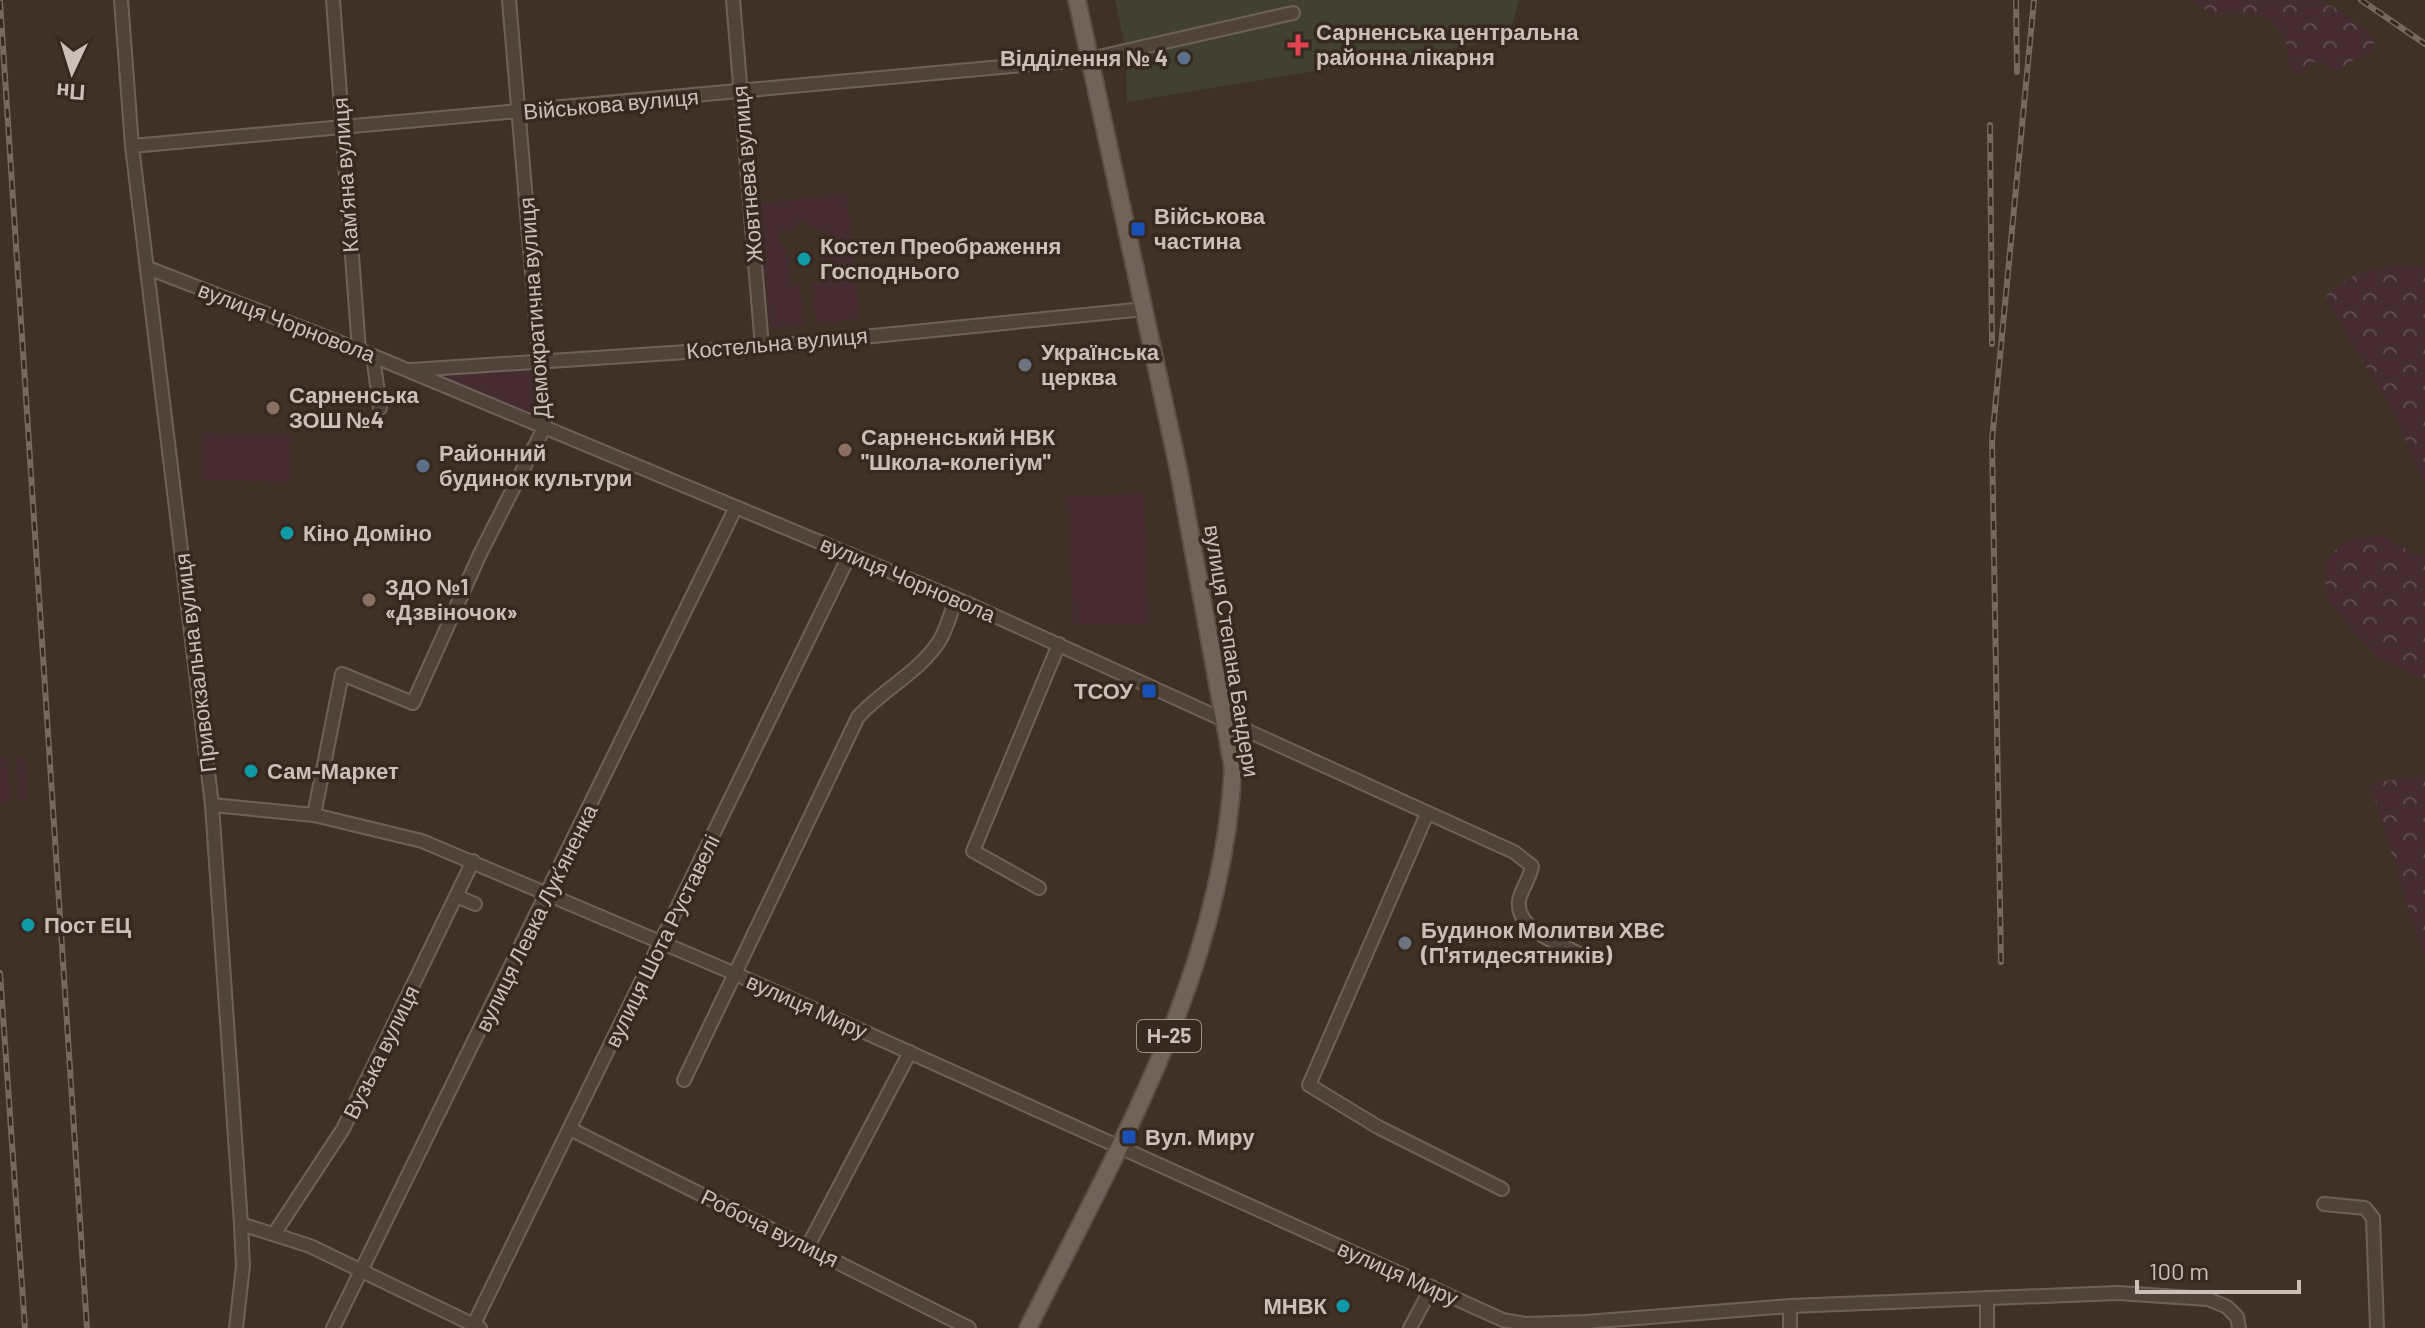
<svg xmlns="http://www.w3.org/2000/svg" width="2425" height="1328" font-family="Barlow,sans-serif">
<style>
.medical{fill:#414132}
.green{fill:#462c30}
.forest{fill:url(#forest-crowns)}
.lines{fill:none;stroke-linecap:round;stroke-linejoin:round}
.minor-casing{stroke:#6e6258;stroke-width:16}
.major-casing{stroke:#5a4d44;stroke-width:20}
.minor{stroke:#50443a;stroke-width:12}
.major{stroke:#706359;stroke-width:16}
.rail-casing{stroke:#77685d;stroke-width:6}
.rail{stroke:#36291f;stroke-width:3;stroke-dasharray:9;stroke-linecap:butt}
.health-dot{fill:#e0444e;stroke:#36291f;stroke-width:3}
.service-dot{fill:#5c6f8a;stroke:#36291f;stroke-width:3}
.transit-dot{fill:#1a4fb4;stroke:#36291f;stroke-width:3}
.culture-dot{fill:#0f9aa8;stroke:#36291f;stroke-width:3}
.worship-dot{fill:#6b7280;stroke:#36291f;stroke-width:3}
.education-dot{fill:#8d6e63;stroke:#36291f;stroke-width:3}
.labels{text-anchor:middle;stroke-width:7;stroke-linejoin:round;paint-order:stroke}
.shield{fill:#36291f;stroke:#9e9389;stroke-width:2}
.shield-label{font-size:20px;font-weight:bold;fill:#cbc0b7}
.poi-label{font-size:22px;font-weight:bold;fill:#cbc0b7;stroke:#36291f;text-anchor:start}
.street-label{font-size:22px;fill:#cbc0b7;stroke:#36291f}
</style>
<defs>
<pattern id="forest-crowns" width="20" height="18" patternUnits="userSpaceOnUse" patternTransform="scale(2)"><rect width="20" height="18" fill="#462c30"/><path d="M2 6a3 3 0 1 1 6 0M12 15a3 3 0 1 1 6 0" fill="none" stroke="#5f494c"/></pattern>
</defs>
<rect width="100%" height="100%" fill="#403126"/>
<!-- medical -->
<path class="medical" d="M1115 0H1519L1508 39 1127 102 1126 51Z"/>
<!-- green -->
<g class="green">
<path d="M847 194 860 319 816 324 812 286 821 276 820 244 826 243V230L814 228 802 220 792 229 780 231V245H787L791 283 800 287 804 325 770 328 758 203Z"/>
<path d="M533 368V417L426 372Z"/>
<path d="M203 433 292 435 291 482 202 480Z"/>
<path d="M1144 494 1149 625 1073 624 1067 496Z"/>
<path d="M7 756 11 802 0 803V757Z"/>
<path d="M16 756H25L28 801 19 802Z"/>
</g>
<!-- forest -->
<g class="forest">
<path d="M2192 0C2219 0 2297 0 2318 1 2340 8 2359 24 2374 41L2371 53 2358 57 2335 72 2323 64 2311 62 2304 73 2292 74C2287 63 2289 54 2286 43 2277 9 2239 11 2212 14Z"/>
<path d="M2425 266V486L2393 412 2325 297C2357 265 2383 267 2425 266Z"/>
<path d="M2383 535 2417 556 2425 551V681L2376 656 2328 602 2323 564 2344 541Z"/>
<path d="M2425 776V962L2370 783Z"/>
</g>
<g class="lines">
<!-- minor casing -->
<g class="minor-casing">
<g id="minor">
<path d="M121 0 132 146 212 805 241 1224 243 1266 236 1328"/>
<path d="M333 0 359 350"/>
<path d="M733 0 762 347"/>
<path d="M132 146 1090 59 1293 13"/>
<path d="M148 268 359 350 973 606 1514 852 1532 866C1530 879 1521 889 1519 901 1515 931 1566 946 1588 958"/>
<path d="M373 356 380 408"/>
<path d="M411 370 762 347 1145 309"/>
<path d="M212 805 314 815 422 841 738 975 1503 1320 1526 1324 1586 1322 1790 1306 2118 1293 2208 1299 2227 1307 2237 1317 2239 1328"/>
<path d="M1427 814 1309 1085 1378 1127 1502 1189"/>
<path d="M314 815 342 674 413 703 480 554 545 426 509 0"/>
<path d="M1039 888 973 851 1059 644"/>
<path d="M456 896 475 904"/>
<path d="M684 1080 858 717C883 689 920 672 940 640 947 628 951 612 956 599"/>
<path d="M570 1129 969 1328"/>
<path d="M2324 1204 2365 1208 2373 1218 2377 1328"/>
<path d="M241 1224 310 1246 480 1328"/>
<path d="M274 1234 343 1129 473 861"/>
<path d="M808 1246 910 1052"/>
<path d="M1987 1298V1328"/>
<path d="M1790 1306V1328"/>
<path d="M333 1328 736 507"/>
<path d="M472 1328 850 554"/>
<path d="M1410 1328 1432 1287"/>
</g>
</g>
<!-- major casing -->
<g class="major-casing">
<path id="major" d="M1028 1328C1117 1150 1223 971 1233 768L1178 467 1077 0"/>
</g>
<!-- minor -->
<use href="#minor" class="minor"/>
<!-- major -->
<use href="#major" class="major"/>
<!-- rail casing -->
<g class="rail-casing">
<g id="rail">
<path d="M2016 0 2017 72"/>
<path d="M2361 0 2425 44"/>
<path d="M0 1 87 1328"/>
<path d="M1990 125 1992 344"/>
<path d="M2001 962 1992 440 2034 0"/>
<path d="M0 973 25 1328"/>
</g>
</g>
<!-- rail -->
<use href="#rail" class="rail"/>
</g>
<!-- markers -->
<path class="health-dot" d="M1294 33h8v8h8v8h-8v8h-8v-8h-8v-8h8z"/>
<g class="service-dot">
<circle cx="1184" cy="58" r="8"/>
<circle cx="423" cy="466" r="8"/>
</g>
<g class="transit-dot">
<rect x="1130" y="221" width="16" height="16" rx="4"/>
<rect x="1141" y="683" width="16" height="16" rx="4"/>
<rect x="1121" y="1129" width="16" height="16" rx="4"/>
</g>
<g class="culture-dot">
<circle cx="804" cy="259" r="8"/>
<circle cx="287" cy="533" r="8"/>
<circle cx="251" cy="771" r="8"/>
<circle cx="28" cy="925" r="8"/>
<circle cx="1343" cy="1306" r="8"/>
</g>
<g class="worship-dot">
<circle cx="1025" cy="365" r="8"/>
<circle cx="1405" cy="943" r="8"/>
</g>
<g class="education-dot">
<circle cx="273" cy="408" r="8"/>
<circle cx="845" cy="450" r="8"/>
<circle cx="369" cy="600" r="8"/>
</g>
<g class="labels">
<!-- shield labels -->
<rect class="shield" x="1137" y="1020" width="64" height="32" rx="6"/>
<g class="shield-label">
<text x="1169" y="1043">Н-25</text>
</g>
<!-- poi labels -->
<g class="poi-label">
<text x="1316" y="40">Сарненська центральна<tspan x="1316" dy="25">районна лікарня</tspan></text>
<text x="1168" y="66" text-anchor="end">Відділення № 4</text>
<text x="1154" y="224">Військова<tspan x="1154" dy="25">частина</tspan></text>
<text x="820" y="254">Костел Преображення<tspan x="820" dy="25">Господнього</tspan></text>
<text x="1041" y="360">Українська<tspan x="1041" dy="25">церква</tspan></text>
<text x="289" y="403">Сарненська<tspan x="289" dy="25">ЗОШ №4</tspan></text>
<text x="861" y="445">Сарненський НВК<tspan x="861" dy="25">"Школа-колегіум"</tspan></text>
<text x="439" y="461">Районний<tspan x="439" dy="25">будинок культури</tspan></text>
<text x="303" y="541">Кіно Доміно</text>
<text x="385" y="595">ЗДО №1<tspan x="385" dy="25">«Дзвіночок»</tspan></text>
<text x="1133" y="699" text-anchor="end">ТСОУ</text>
<text x="267" y="779">Сам-Маркет</text>
<text x="44" y="933">Пост ЕЦ</text>
<text x="1421" y="938">Будинок Молитви ХВЄ<tspan x="1421" dy="25">(П'ятидесятників)</tspan></text>
<text x="1145" y="1145">Вул. Миру</text>
<text x="1327" y="1314" text-anchor="end">МНВК</text>
</g>
<!-- street labels -->
<g class="street-label">
<text transform="translate(611 104) rotate(-5)" y="8">Військова вулиця</text>
<text transform="translate(747 174) rotate(-95)" y="8">Жовтнева вулиця</text>
<text transform="translate(345 175) rotate(-94)" y="8">Камʼяна вулиця</text>
<text transform="translate(534 308) rotate(-94)" y="8">Демократична вулиця</text>
<text transform="translate(287 322) rotate(21)" y="8">вулиця Чорновола</text>
<text transform="translate(777 343) rotate(-5)" y="8">Костельна вулиця</text>
<text transform="translate(908 579) rotate(23)" y="8">вулиця Чорновола</text>
<text transform="translate(1232 651) rotate(81)" y="8">вулиця Степана Бандери</text>
<text transform="translate(195 663) rotate(-97)" y="8">Привокзальна вулиця</text>
<text transform="translate(536 918) rotate(-64)" y="8">вулиця Левка Лукʼяненка</text>
<text transform="translate(662 941) rotate(-64)" y="8">вулиця Шота Руставелі</text>
<text transform="translate(807 1006) rotate(24)" y="8">вулиця Миру</text>
<text transform="translate(381 1052) rotate(-64)" y="8">Вузька вулиця</text>
<text transform="translate(770 1228) rotate(26)" y="8">Робоча вулиця</text>
<text transform="translate(1398 1273) rotate(24)" y="8">вулиця Миру</text>
</g>
</g>
<!-- north arrow -->
<g transform="translate(72 72) rotate(184)" stroke="#36291f" stroke-width="6" paint-order="stroke">
<path d="M0-6L14 30L0 20L-14 30Z" fill="#cbc0b7"/>
<text y="-12" font-size="22" font-weight="bold" text-anchor="middle" fill="#cbc0b7">Пн</text>
</g>
<!-- scale -->
<path d="M2137 1280v12h162v-12" fill="none" stroke="#cbc0b7" stroke-width="4"/>
<text x="2149" y="1280" font-size="24" fill="#cbc0b7" stroke="#36291f" stroke-width="6" paint-order="stroke">100 m</text>
</svg>
